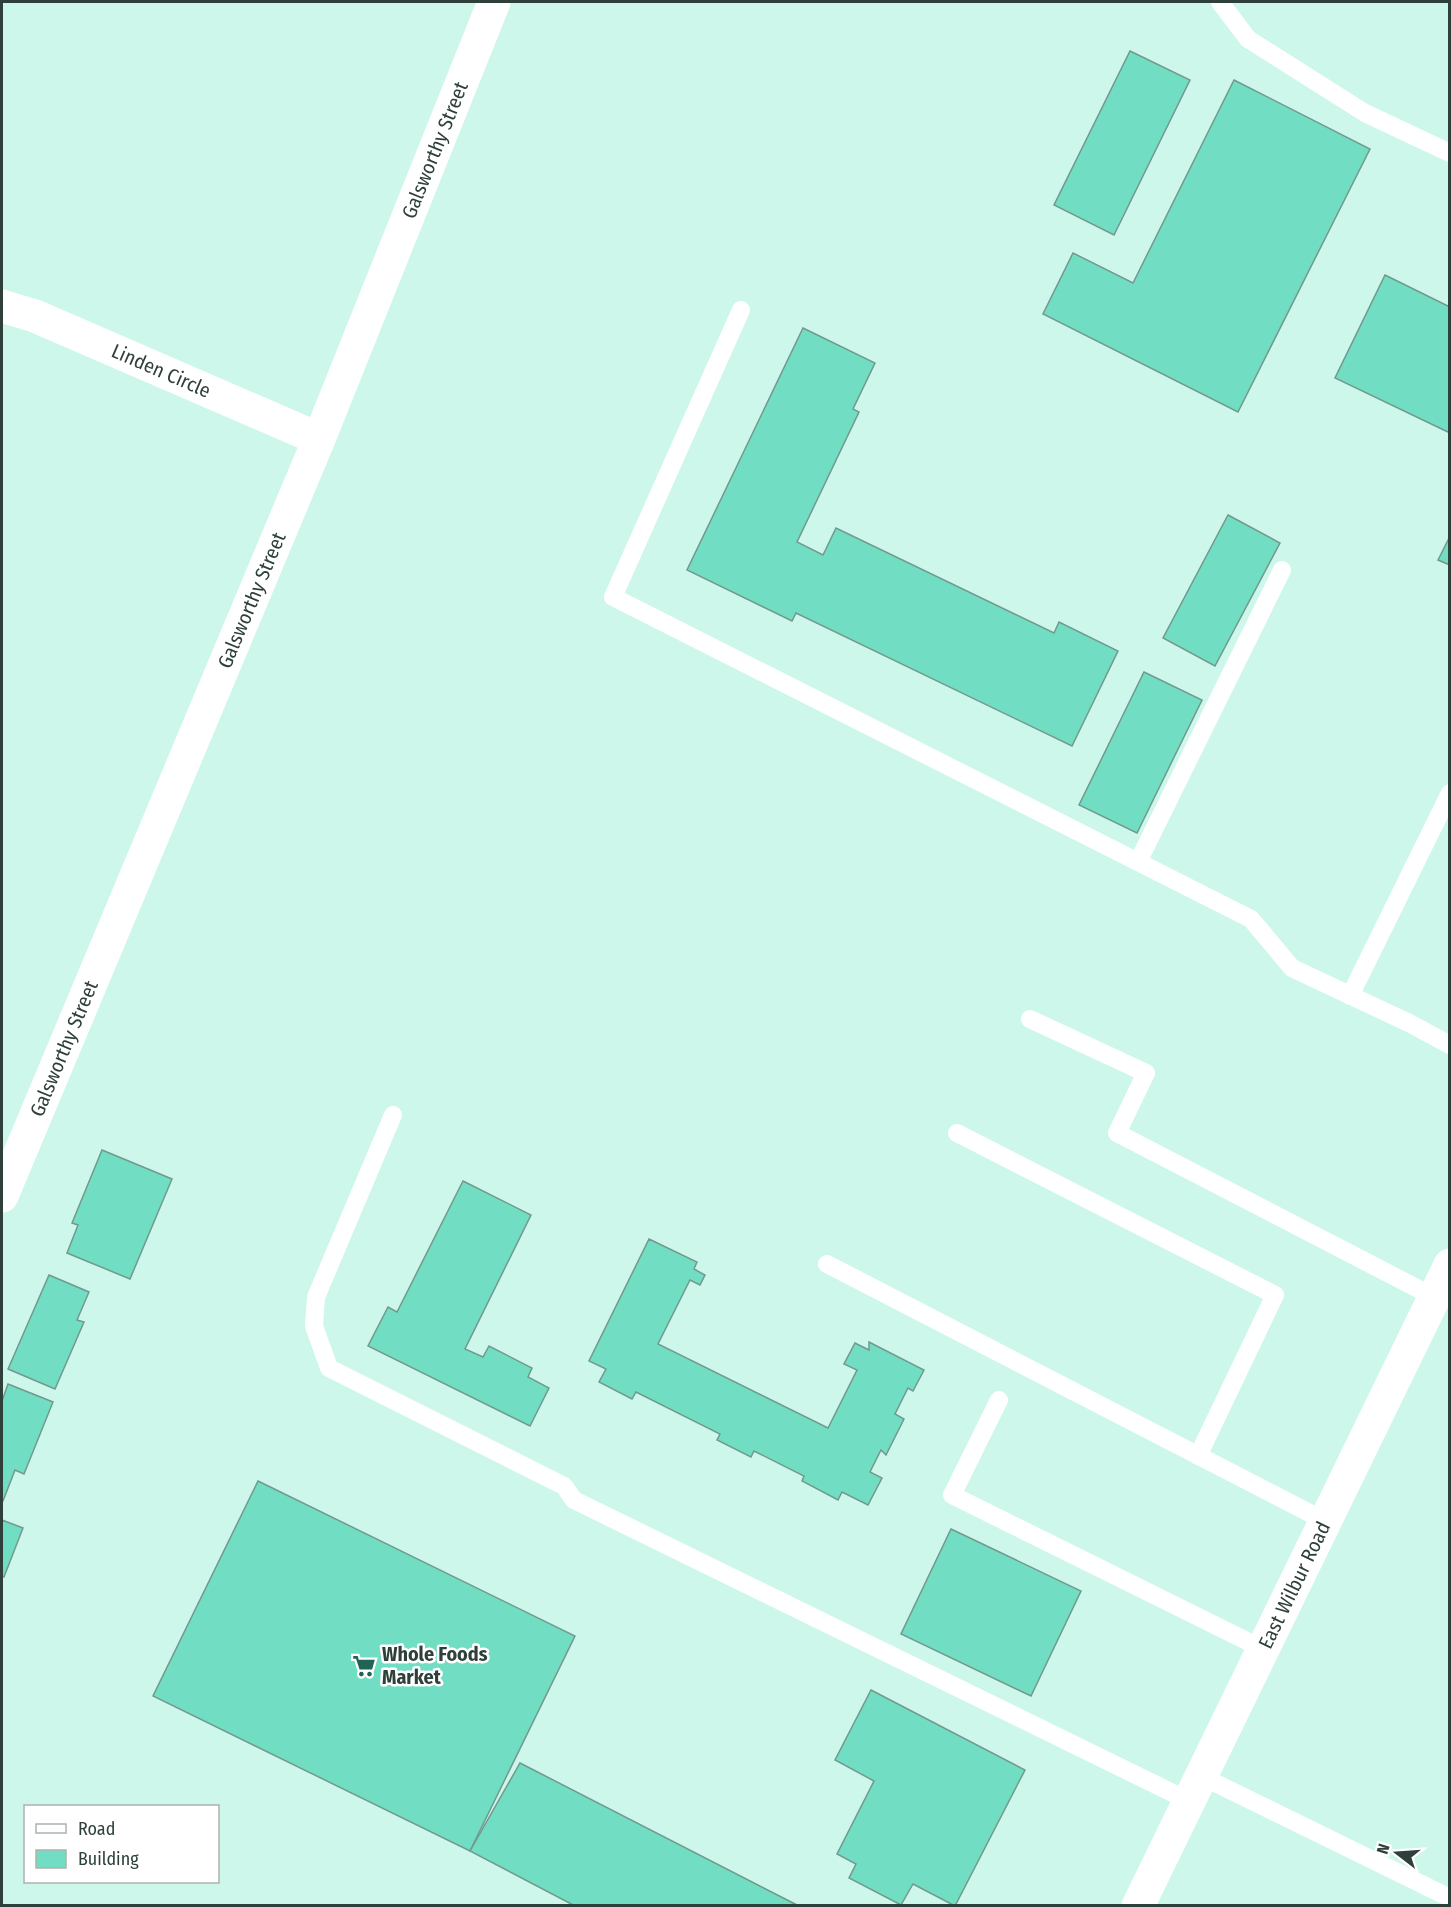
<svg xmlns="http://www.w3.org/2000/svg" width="1451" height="1907" font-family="'Fira Sans Condensed',sans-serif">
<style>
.building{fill:#71ddc3;stroke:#72998e;stroke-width:1.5}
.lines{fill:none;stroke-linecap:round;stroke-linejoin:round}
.service{stroke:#fff;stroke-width:18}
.minor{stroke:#fff;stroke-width:33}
.tertiary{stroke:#fff;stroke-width:33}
.labels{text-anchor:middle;stroke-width:5;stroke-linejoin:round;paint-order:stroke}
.street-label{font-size:20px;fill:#2f403b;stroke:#fff}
.poi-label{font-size:20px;font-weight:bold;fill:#2f403b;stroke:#fff;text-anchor:start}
</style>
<rect width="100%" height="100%" fill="#cef7eb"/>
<!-- building -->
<g class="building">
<path d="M1130 51 1190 80 1114 235 1054 205Z"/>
<path d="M1234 80 1370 149 1238 412 1043 314 1073 253 1133 283Z"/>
<path d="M1385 275 1450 307V433L1335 378Z"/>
<path d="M803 328 875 363 853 409 859 412 797 542 823 555 836 528 1054 633 1059 622 1118 651 1072 746 796 613 792 621 687 570Z"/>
<path d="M1228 515 1280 543 1215 666 1163 638Z"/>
<path d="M1450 536V565L1438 560Z"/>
<path d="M1144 672 1202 700 1137 833 1079 805Z"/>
<path d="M102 1150 172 1179 130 1279 67 1253 78 1225 72 1223Z"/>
<path d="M463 1181 531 1215 465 1349 483 1357 489 1346 532 1368 528 1377 549 1388 530 1426 368 1346 388 1307 397 1312Z"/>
<path d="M649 1239 697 1262 694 1269 705 1275 700 1285 690 1280 658 1344 828 1428 857 1370 844 1364 855 1343 869 1350V1342L924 1370 913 1391 908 1388 895 1414 904 1419 886 1455 881 1450 870 1472 882 1478 868 1505 842 1492 838 1500 802 1481 804 1476 754 1451 751 1457 717 1440 720 1434 636 1392 632 1399 599 1382 606 1369 589 1361Z"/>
<path d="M49 1275 89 1292 77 1320 84 1322 55 1389 8 1369Z"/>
<path d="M8 1384 53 1402 24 1474 15 1470 3 1501H2V1401Z"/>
<path d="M258 1481 575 1636 470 1851 153 1696Z"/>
<path d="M2 1520 23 1528 4 1577 2 1576Z"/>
<path d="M951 1529 1081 1591 1031 1696 901 1634Z"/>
<path d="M871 1690 1025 1770 955 1906 913 1884 901 1905 849 1878 856 1864 837 1854 874 1781 835 1760Z"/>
<path d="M520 1763 799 1906H575L470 1851Z"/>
</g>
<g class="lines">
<!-- service -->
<g class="service">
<path d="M1220 2 1248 39 1365 113 1450 153"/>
<path d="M741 310 613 597 1251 919 1292 968 1411 1024 1450 1045"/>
<path d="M1138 862 1282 570"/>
<path d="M1350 996 1450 793"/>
<path d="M1030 1019 1146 1073 1117 1133 1434 1297"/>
<path d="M393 1115 316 1297 314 1326 329 1368 564 1486 574 1500 1189 1801"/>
<path d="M957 1133 1275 1295 1198 1456"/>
<path d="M827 1264 1325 1521"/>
<path d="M999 1400 952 1495 1263 1649"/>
<path d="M1201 1776 1450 1898"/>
</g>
<!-- minor -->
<g class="minor">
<path id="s1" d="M2 306 35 316 319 439"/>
<path id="s2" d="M2 1196 319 439 494 2"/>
</g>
<!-- tertiary -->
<path class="tertiary" id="s3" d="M1138 1906 1450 1265"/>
</g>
<!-- icons -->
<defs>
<g id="supermarket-bare" transform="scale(1.8)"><path d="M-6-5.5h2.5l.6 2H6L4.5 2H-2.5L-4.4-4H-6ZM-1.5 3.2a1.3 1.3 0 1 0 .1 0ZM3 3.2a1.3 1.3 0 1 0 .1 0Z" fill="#206455" stroke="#fff" stroke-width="2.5" paint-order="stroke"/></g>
</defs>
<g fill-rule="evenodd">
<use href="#supermarket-bare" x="364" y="1666"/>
</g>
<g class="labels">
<!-- street labels -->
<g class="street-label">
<text dy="7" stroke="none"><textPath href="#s2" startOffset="1132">Galsworthy Street</textPath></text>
<text dy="7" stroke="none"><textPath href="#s1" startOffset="172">Linden Circle</textPath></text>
<text dy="7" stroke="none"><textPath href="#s2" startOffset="646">Galsworthy Street</textPath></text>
<text dy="7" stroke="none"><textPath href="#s2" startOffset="160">Galsworthy Street</textPath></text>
<text dy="7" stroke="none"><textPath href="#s3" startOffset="357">East Wilbur Road</textPath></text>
</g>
<!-- poi labels -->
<g class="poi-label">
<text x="382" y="1661">Whole Foods<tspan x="382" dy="23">Market</tspan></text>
</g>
</g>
<!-- border -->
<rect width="1451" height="1907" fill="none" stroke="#2f403b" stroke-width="6"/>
<!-- legend -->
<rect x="24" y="1805" width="195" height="78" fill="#ffffff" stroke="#acb3b1" stroke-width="1.5"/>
<rect x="36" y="1824" width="30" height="9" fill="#ffffff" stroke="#acb3b1" stroke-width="1.5"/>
<text x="78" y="1835" font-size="18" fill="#2f403b">Road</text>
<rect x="36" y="1850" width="30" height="18" fill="#71ddc3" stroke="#acb3b1" stroke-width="1.5"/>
<text x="78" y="1865" font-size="18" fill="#2f403b">Building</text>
<!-- north arrow -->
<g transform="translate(1397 1853) rotate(287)" stroke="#ffffff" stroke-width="4.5" paint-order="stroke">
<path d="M0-4.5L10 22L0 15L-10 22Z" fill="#2f403b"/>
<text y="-9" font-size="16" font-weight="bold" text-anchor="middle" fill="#2f403b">N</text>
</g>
</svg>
